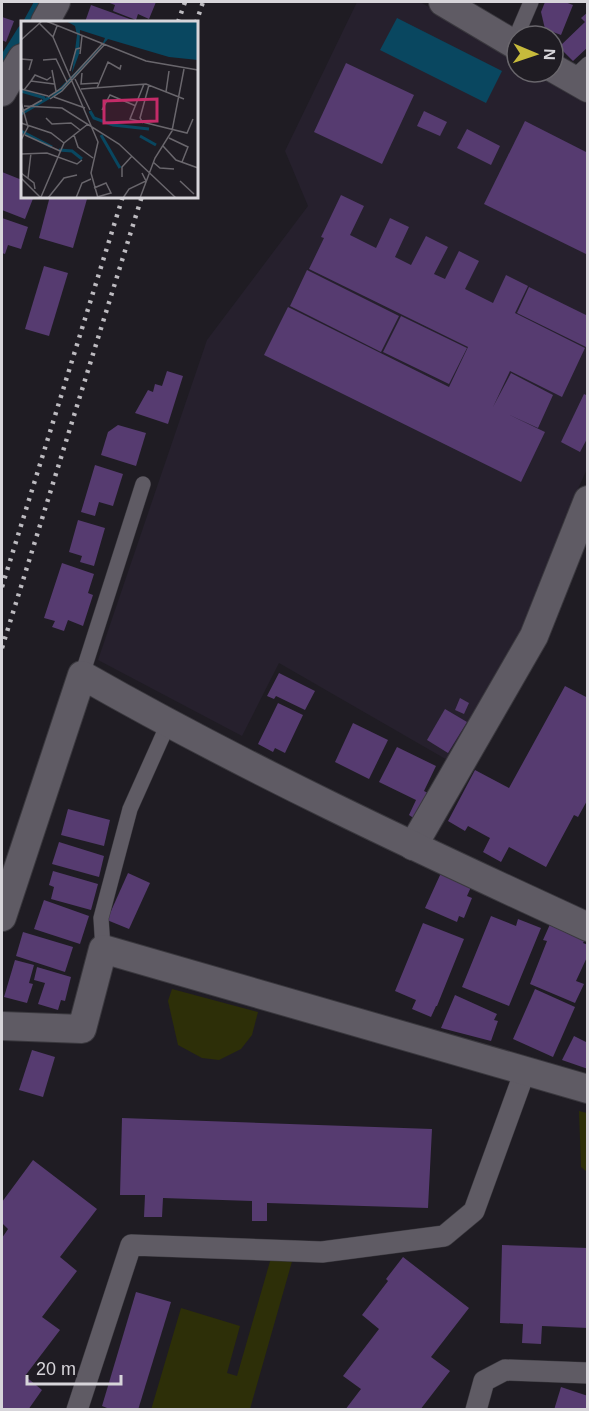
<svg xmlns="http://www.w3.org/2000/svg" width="589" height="1411" font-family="Arial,sans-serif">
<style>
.built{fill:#26202d}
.green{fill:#2d2f08}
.water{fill:#094760}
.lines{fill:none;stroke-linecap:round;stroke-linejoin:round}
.stream{stroke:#094760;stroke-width:9}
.building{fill:#563b70}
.service-casing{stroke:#3a383e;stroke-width:16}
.pedestrian-casing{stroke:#3a383e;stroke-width:22}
.minor-casing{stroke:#3a383e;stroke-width:30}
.service{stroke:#5f5b64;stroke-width:15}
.pedestrian{stroke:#5f5b64;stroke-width:21}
.minor{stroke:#5f5b64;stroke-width:28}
.rail{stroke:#bdbbc0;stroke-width:4.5;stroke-dasharray:3 6;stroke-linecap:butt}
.inset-river{fill:none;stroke:#094760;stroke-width:3}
.inset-road{fill:none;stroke:#69666c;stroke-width:1.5}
.view{fill:#c42b68;fill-opacity:0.15;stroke:#c42b68;stroke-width:3}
.inset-edge{fill:none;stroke:#d7d5da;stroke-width:3}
</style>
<rect width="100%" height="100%" fill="#1f1c23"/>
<!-- built -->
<path class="built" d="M357 2H420L517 58V72H540L587 100V469L564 520 524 627 449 761 279 663 242 736 98 660 207 340 308 206 285 151Z"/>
<!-- green -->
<g class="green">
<path d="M172 989 258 1012 252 1035 241 1049 219 1060 202 1058 178 1045 168 1001Z"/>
<path d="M579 1111 587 1113V1172L581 1167Z"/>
<path d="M273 1251H295L250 1409 151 1410 181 1308 240 1326 227 1373 237 1376Z"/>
</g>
<!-- water -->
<path class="water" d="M397 18 502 71 486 103 380 50Z"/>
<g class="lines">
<!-- stream -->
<g class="stream">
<path d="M28 22 39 2"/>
<path d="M2 62 22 30"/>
</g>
</g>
<!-- building -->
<g class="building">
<path d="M107 2H156L149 19 138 14 136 20 113 11 115 5Z"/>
<path d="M545 2H565L573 5 561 35 545 29 541 12Z"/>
<path d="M91 5 138 22H85Z"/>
<path d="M588 12V47L573 61 559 47 585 22 581 18Z"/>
<path d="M2 17 14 21 6 42 2 40Z"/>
<path d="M346 63 414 95 382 164 314 132Z"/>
<path d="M424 111 447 122 440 136 417 126Z"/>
<path d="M525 121 588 153V255L484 204Z"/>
<path d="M467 129 500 146 491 165 457 148Z"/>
<path d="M2 172 22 180V196H34L25 219 2 210Z"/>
<path d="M341 195 364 206 350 235 376 248 390 218 409 227 395 257 411 265 426 236 448 247 434 274 445 279 459 251 479 261 465 289 493 303 506 275 528 286 515 313 585 348 562 397 510 371 493 407 511 373 553 395 538 428 501 411 545 432 521 482 264 355 288 307 449 387 468 347 309 269 324 238 321 237Z"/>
<path d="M50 196H79L87 199 73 248 39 238Z"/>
<path d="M2 218 28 227 21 249 8 245 5 254 2 253Z"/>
<path d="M44 266 68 273 49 336 25 329Z"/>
<path d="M307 270 399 316 381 352 290 306Z"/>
<path d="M529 287 588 316 586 347 517 313Z"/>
<path d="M401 316 467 348 449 384 383 352Z"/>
<path d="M167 371 183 376 168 424 135 413 148 390 153 392 155 384 162 386Z"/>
<path d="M584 394 588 396V437L580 452 561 442Z"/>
<path d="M118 425 146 433 136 466 101 455 108 432Z"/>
<path d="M95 465 123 474 113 506 99 502 95 516 81 512Z"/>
<path d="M78 520 105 528 94 566 80 562 82 556 69 552Z"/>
<path d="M62 563 94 574 88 593 93 595 83 626 68 620 64 631 52 627 55 621 44 618Z"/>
<path d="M279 673 315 691 305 710 276 696 274 699 267 696Z"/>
<path d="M565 686 588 698V799L578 817 574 815 546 867 509 847 501 862 483 852 490 838 468 826 465 831 448 821 475 770 509 788Z"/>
<path d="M460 698 469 703 464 714 455 710Z"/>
<path d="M278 703 303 715 285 753 275 748 273 752 258 744Z"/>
<path d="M445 709 467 722 448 753 427 740Z"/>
<path d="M353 723 388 740 369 779 335 762Z"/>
<path d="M397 747 436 766 424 791 428 793 415 819 409 815 416 800 379 782Z"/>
<path d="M68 809 110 820 104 846 61 835Z"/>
<path d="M59 842 104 856 99 877 52 864Z"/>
<path d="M53 871 98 884 91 910 51 899 54 887 49 885Z"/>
<path d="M128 873 150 883 129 929 107 920Z"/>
<path d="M441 873 471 887 467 896 472 898 464 918 459 916 457 922 425 908Z"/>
<path d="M44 900 89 916 80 944 34 929Z"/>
<path d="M491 916 516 926 518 919 541 928 509 1006 462 987Z"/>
<path d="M551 922 586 937 583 943 588 945V955L576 981 584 984 575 1003 530 984 547 941 543 940Z"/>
<path d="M423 923 464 939 437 1006H436L431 1017 412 1009 416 1000 395 991Z"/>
<path d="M23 932 73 947 65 972 16 956Z"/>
<path d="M15 960 34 965 29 983 33 984 27 1003 4 997Z"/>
<path d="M37 967 71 977 65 1001 61 1000 58 1010 38 1004 45 983 34 980Z"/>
<path d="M535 989 575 1007 553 1057 513 1039Z"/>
<path d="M455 995 497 1014 494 1020 498 1021 491 1041 441 1028Z"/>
<path d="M574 1036 588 1043V1069L562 1060Z"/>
<path d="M32 1050 55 1057 43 1097 19 1090Z"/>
<path d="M122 1118 432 1129 428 1208 267 1203V1221H252V1201L163 1198 162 1217H144L145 1195H120Z"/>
<path d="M33 1160 97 1209 60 1257 77 1271 42 1317 60 1330 25 1376 42 1390 28 1410H2V1238L8 1229 2 1223V1202Z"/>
<path d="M502 1245 588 1248V1328L542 1326 541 1344 522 1343 523 1324 500 1323Z"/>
<path d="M403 1257 469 1308 431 1357 450 1371 420 1410H345L361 1389 343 1376 379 1329 362 1315 388 1281 386 1279Z"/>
<path d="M136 1292 171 1302 138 1410H112L102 1406Z"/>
<path d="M561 1387 588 1396V1410H554Z"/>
</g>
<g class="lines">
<!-- service casing -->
<g class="service-casing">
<g id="service">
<path d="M513 44 531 2"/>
<path d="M572 79 588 64"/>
<path d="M82 675 143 484"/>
<path d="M103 949 101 918 130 809 168 724"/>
</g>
</g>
<!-- pedestrian casing -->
<g class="pedestrian-casing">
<g id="pedestrian">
<path d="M77 1410 131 1245 322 1252 444 1236 474 1211 525 1071"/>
<path d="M476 1410 484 1381 505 1370 588 1373"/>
</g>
</g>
<!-- minor casing -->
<g class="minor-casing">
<g id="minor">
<path d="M443 2 517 46"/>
<path d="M45 22 56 2"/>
<path d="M553 68 588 88"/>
<path d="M2 92 22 58"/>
<path d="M413 846 534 636 588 500"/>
<path d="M2 917 82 675C245 768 416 848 588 927"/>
<path d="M2 1026 82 1029 103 949 588 1089"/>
</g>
</g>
<!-- service -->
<use href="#service" class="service"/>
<!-- pedestrian -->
<use href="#pedestrian" class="pedestrian"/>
<!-- minor -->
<use href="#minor" class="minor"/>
<!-- rail -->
<g class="rail">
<path d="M178 22 185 2"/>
<path d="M196 23 203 2"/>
<path d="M2 587 123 196"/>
<path d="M2 648 142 196"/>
</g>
</g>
<!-- overview -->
<g transform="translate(21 21)">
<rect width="177" height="177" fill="#1f1c23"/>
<path d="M45 0H177V39L148 36 87 18 39 72 28 78 81 24 84 17 59 9 58 33 51 52 56 14 54 5Z" fill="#094760"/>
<path class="inset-river" d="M0 70 24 77M69 90 73 97 92 104 128 108M0 93 29 76M0 110 31 126M80 114 99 147M119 115 135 124M38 129 51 130 61 138"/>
<path class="inset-road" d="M25 0 125 40 177 49M19 3 32 16M36 5 32 16 77 121 70 152 77 177M0 19 21 0M59 33 61 15M0 38 11 39 8 49M22 39 35 38 46 61M31 49 35 70M49 50 55 28 59 27M61 52 60 63 77 62M54 58 69 89M10 60 14 54 26 59 30 56M123 63 109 98 166 112 172 98M76 67 87 41 99 48 100 44M0 68 27 75M60 68 125 63 163 78M3 69 10 60 33 63M145 71 148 50M27 76 41 67 82 22M33 76 64 87M29 78 41 70 84 23M0 81 7 106 0 119M3 85 41 87 98 123 155 177M81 89 89 74 115 85M0 91 21 79M25 97 31 103 50 102 59 109M0 102 30 112 43 122M122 102 119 97 128 64M4 114 39 130M53 114 57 126 72 137M148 117 167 126 161 141M142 125 155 139 177 147M0 133 26 132 56 143 61 139M132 141 139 147 153 148M0 152 13 162 14 168M101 156V146L111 135M0 157 20 177M7 157 10 132M159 160 173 173M73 167 85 162 90 172 76 176M20 176 43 122 67 103M27 177 43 157 56 154M55 177 61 162 70 158M102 177 108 168 125 160 121 152M119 177 134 137 151 110 163 48"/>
<path class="view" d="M136 78V100L83 102V80Z"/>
<rect width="177" height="177" class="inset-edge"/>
</g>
<!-- border -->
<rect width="589" height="1411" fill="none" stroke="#d7d5da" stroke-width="6"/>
<!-- north arrow -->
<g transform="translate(535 54) rotate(92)"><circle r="28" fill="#1f1c23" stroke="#69666c" stroke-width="1.5"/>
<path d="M0-4.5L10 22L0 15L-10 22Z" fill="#c7bb3c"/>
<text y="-9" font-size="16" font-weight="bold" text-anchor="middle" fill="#d7d5da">N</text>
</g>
<!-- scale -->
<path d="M27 1375v9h94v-9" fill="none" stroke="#d7d5da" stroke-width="3"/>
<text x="36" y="1375" font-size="18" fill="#d7d5da" stroke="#1f1c23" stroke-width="4.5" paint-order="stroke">20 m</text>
</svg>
